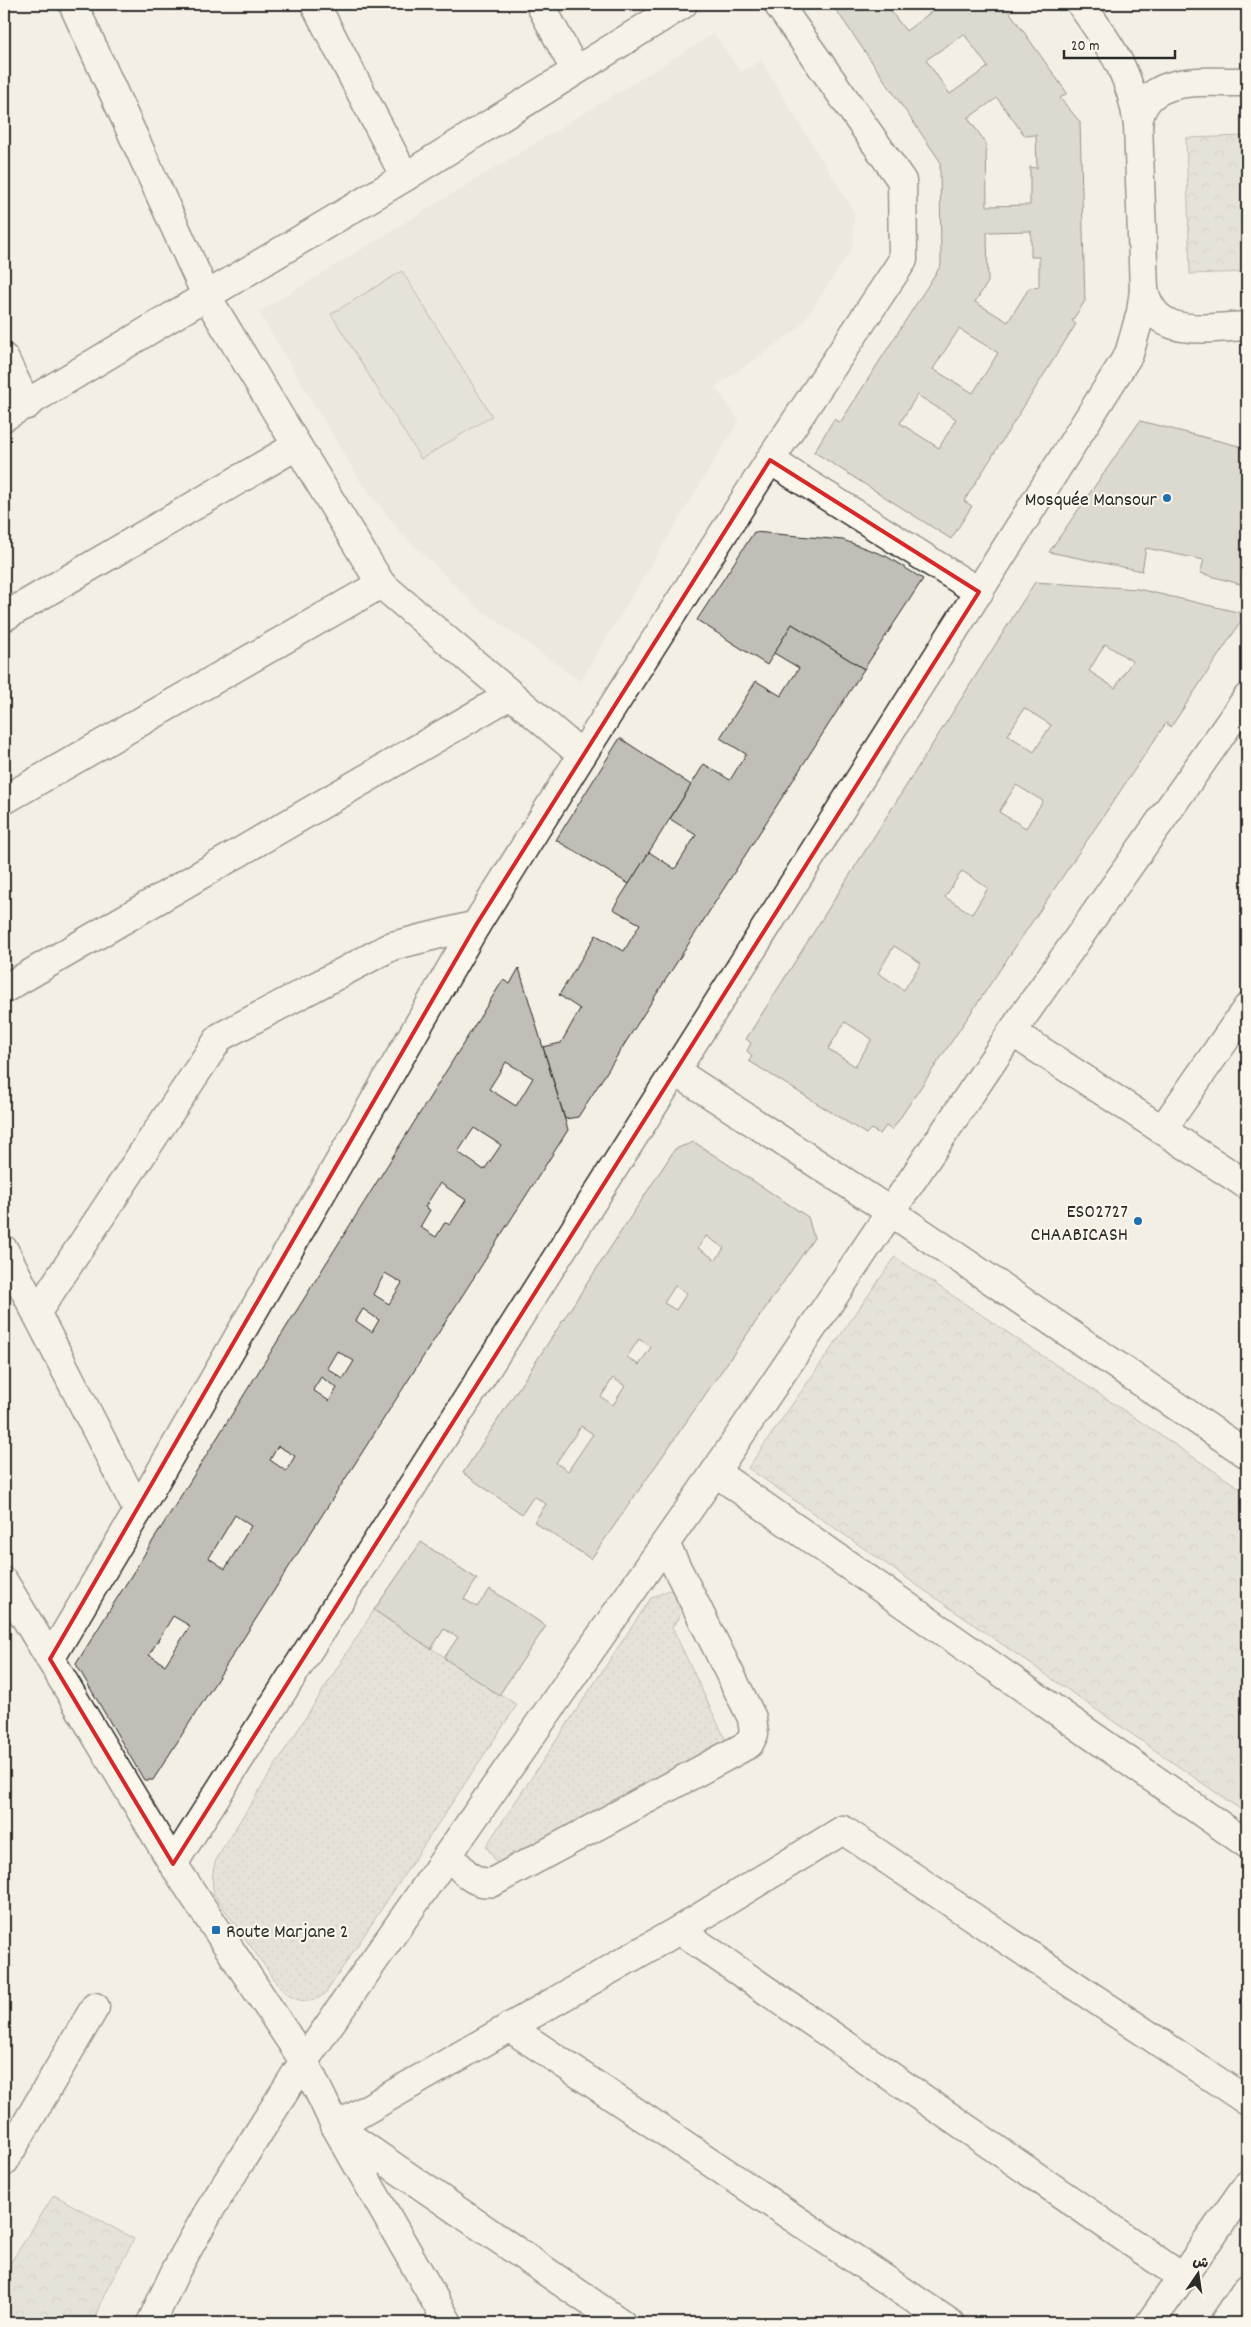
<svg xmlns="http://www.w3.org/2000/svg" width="1251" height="2327" font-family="Dekko,'Playpen Sans Arabic',sans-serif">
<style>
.built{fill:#e4e0d6}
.grass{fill:url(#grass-dots);stroke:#807e7a}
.park{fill:url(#park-crowns);stroke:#807e7a}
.pitch{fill:#d5d2c9;stroke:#807e7a}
.building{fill:#c0beb6;stroke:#2b2b2b;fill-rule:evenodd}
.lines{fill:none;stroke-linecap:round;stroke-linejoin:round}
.street-casing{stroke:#2b2b2b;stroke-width:31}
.street{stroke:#fbf7ec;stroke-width:28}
.marked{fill:none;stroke:#d62828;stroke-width:4;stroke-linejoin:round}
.poi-dot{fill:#1f6fb2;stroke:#fbf7ec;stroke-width:2}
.labels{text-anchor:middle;stroke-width:4;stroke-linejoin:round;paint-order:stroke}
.poi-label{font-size:20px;fill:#2b2b2b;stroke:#fbf7ec;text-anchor:end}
</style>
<defs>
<pattern id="grass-dots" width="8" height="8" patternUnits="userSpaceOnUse" patternTransform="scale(1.25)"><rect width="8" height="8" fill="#d5d2c9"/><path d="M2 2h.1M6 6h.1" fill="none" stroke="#b7b4ad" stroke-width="1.8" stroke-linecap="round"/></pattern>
<pattern id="park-crowns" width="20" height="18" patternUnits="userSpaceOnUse" patternTransform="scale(1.25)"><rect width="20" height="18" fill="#d5d2c9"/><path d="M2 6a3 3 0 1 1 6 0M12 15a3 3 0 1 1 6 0" fill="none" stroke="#b7b4ad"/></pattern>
</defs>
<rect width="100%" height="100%" fill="#f3efe4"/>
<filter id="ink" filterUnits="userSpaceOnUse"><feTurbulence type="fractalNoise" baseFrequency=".02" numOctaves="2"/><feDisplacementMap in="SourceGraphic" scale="10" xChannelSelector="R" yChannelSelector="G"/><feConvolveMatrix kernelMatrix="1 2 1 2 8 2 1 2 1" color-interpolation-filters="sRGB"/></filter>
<g filter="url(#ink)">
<!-- built -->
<path class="built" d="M714 34 740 72 761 61 854 212 853 247 799 328 715 387 739 420 580 681 475 605 398 529 359 479 259 312Z"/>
<!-- grass -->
<g class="grass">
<path d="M669 1590 677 1594 684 1610 672 1627 728 1745 501 1869 486 1846 651 1598Z"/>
<path d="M374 1610 517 1705 325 1994C310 2004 296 2003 282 1990L214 1895C211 1881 212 1871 217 1857Z"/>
</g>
<!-- park -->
<g class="park">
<path d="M1247 136V272L1190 274 1186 138Z"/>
<path d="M895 1257 1247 1493V1814L748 1468Z"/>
<path d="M54 2195 134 2239 105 2293 94 2323H4V2273Z"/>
</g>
<!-- pitch -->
<path class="pitch" d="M402 271 492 416 421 459 331 314Z"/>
<!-- building -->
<g class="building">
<path d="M832 4H885L906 31 942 4H1004L1067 93 1060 98 1080 122 1085 301 1072 321 1076 324 964 501 972 506 951 539 814 452 834 419 840 423 941 265 940 161ZM964 34 988 67 950 94 926 60ZM997 98 1025 136 1036 135 1037 168 1030 167V205L987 206 986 143 968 118ZM1031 231V257H1039V287L1029 288 1008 322 975 302 988 282 987 232ZM959 329 998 353 973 393 933 369ZM917 395 956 419 939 448 900 423Z"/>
<path d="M1140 421 1247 448V586L1200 573 1204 560 1146 548 1142 571 1049 552Z"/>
<path d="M754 532 843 540 886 556 923 579 864 669 792 624 767 665 697 620Z"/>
<path d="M1035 582 1138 589 1246 614 1171 727 1166 723 892 1130 886 1126 880 1134 871 1129 866 1134 749 1061 752 1056 747 1051 751 1043 746 1039ZM1105 644 1132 661 1115 688 1089 671ZM1024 708 1051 725 1034 752 1008 735ZM1016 785 1043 801 1026 828 999 812ZM962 871 988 888 972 914 945 897ZM894 946 921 963 904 990 878 973ZM845 1022 872 1039 855 1066 828 1049Z"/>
<path d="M792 624 864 669 578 1117 565 1119 543 1047 561 1043 580 1009 559 995 596 935 624 951 640 924 613 909 649 852 675 869 696 835 670 819 704 764 730 780 746 754 720 738 756 681 781 696 799 668 774 653Z"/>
<path d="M620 738 691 785 629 884 556 840Z"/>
<path d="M519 968 568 1130 153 1780H144L76 1664 503 980 510 984ZM506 1062 533 1078 516 1106 489 1089ZM474 1128 501 1145 484 1170 458 1152ZM440 1183 466 1200 450 1225 445 1222 436 1237 420 1227 430 1210 425 1207ZM385 1273 402 1283 389 1304 373 1294ZM363 1309 379 1320 372 1332 356 1321ZM337 1351 354 1361 343 1379 327 1368ZM321 1377 337 1388 329 1401 313 1390ZM278 1446 295 1456 286 1471 270 1460ZM235 1515 251 1526 225 1569 209 1558ZM173 1616 190 1626 165 1665 149 1655Z"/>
<path d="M694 1142 808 1217 814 1238 591 1559 534 1522 546 1504 534 1496 522 1514 463 1473 675 1149ZM706 1236 724 1248 716 1260 698 1248ZM675 1286 687 1293 676 1310 664 1303ZM639 1339 651 1347 639 1365 627 1357ZM613 1378 625 1386 613 1405 601 1397ZM581 1426 593 1434 568 1471 556 1463Z"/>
<path d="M421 1542 477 1579 464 1599 477 1607 490 1589 546 1626 499 1695 444 1658 458 1637 444 1629 431 1649 374 1610Z"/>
</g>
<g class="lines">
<!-- street casing -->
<g class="street-casing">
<g id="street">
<path d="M73 4 207 297 381 584 582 755"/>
<path d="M315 4 405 177"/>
<path d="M540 4 575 70"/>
<path d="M1081 4C1111 48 1130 70 1138 125"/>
<path d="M1144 290C1156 341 1207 327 1247 326"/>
<path d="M4 358 27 405"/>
<path d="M4 417 405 177 683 4"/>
<path d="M770 460 979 592"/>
<path d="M4 617 296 446"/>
<path d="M4 800 381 584"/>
<path d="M4 989 510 695"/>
<path d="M1012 1032 1247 1185"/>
<path d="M675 1071 891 1212 1247 1454"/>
<path d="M1162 1130 1247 1008"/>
<path d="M4 1250 138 1511"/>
<path d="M37 1312 220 1037 392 946 476 925"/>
<path d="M715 1472 1247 1844"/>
<path d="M4 1582 173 1864 304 2061 336 2127 448 2323"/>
<path d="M50 1659 138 1511 476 925 582 755 770 460 903 260 902 181 778 4"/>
<path d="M449 1854C461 1869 473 1886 493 1882L749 1744 754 1734 752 1718 665 1544"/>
<path d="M173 1864 1129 354 1141 312 1144 290 1138 125C1143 72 1208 83 1247 82"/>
<path d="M679 1930 1183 2278"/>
<path d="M509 2027 950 2323"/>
<path d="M4 2162 95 2007"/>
<path d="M151 2323 176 2270 209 2211 304 2061 715 1472 1012 1032 1247 698"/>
<path d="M621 2323 336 2127 679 1930 843 1830 1247 2101"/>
<path d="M1150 2323 1247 2185"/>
<path d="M1224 2323 1247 2289"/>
</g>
</g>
<!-- street -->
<use href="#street" class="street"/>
</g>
</g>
<!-- marked area -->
<path d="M0 0H1251V2327H0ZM770 460 979 592 173 1864 50 1659 476 925Z" fill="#f3efe4" fill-opacity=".55" fill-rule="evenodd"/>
<path class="marked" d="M770 460 979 592 173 1864 50 1659 476 925Z"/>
<!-- markers -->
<g class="poi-dot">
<circle cx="1167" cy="498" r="5"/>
<circle cx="1138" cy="1221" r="5"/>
<rect x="211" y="1925" width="10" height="10" rx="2.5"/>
</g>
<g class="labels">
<!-- poi labels -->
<g class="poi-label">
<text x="1157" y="505">Mosquée Mansour</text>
<text x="1128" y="1217">ES02727<tspan x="1128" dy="23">CHAABICASH</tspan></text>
<text x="226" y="1937" text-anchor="start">Route Marjane 2</text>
</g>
</g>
<!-- margin -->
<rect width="1251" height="2327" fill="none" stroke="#fbf7ec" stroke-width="20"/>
<rect x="10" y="10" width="1231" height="2307" fill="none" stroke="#2b2b2b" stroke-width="2" filter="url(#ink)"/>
<!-- north arrow -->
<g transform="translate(1198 2274) rotate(13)" stroke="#fbf7ec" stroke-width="4" paint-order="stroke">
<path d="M0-4L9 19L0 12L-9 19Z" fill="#2b2b2b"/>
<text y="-8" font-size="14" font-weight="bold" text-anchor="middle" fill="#2b2b2b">ش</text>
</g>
<!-- scale -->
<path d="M1064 50v8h111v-8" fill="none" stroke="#2b2b2b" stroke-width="2.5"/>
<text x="1071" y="50" font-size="15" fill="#2b2b2b" stroke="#fbf7ec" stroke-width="4" paint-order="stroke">20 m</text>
</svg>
